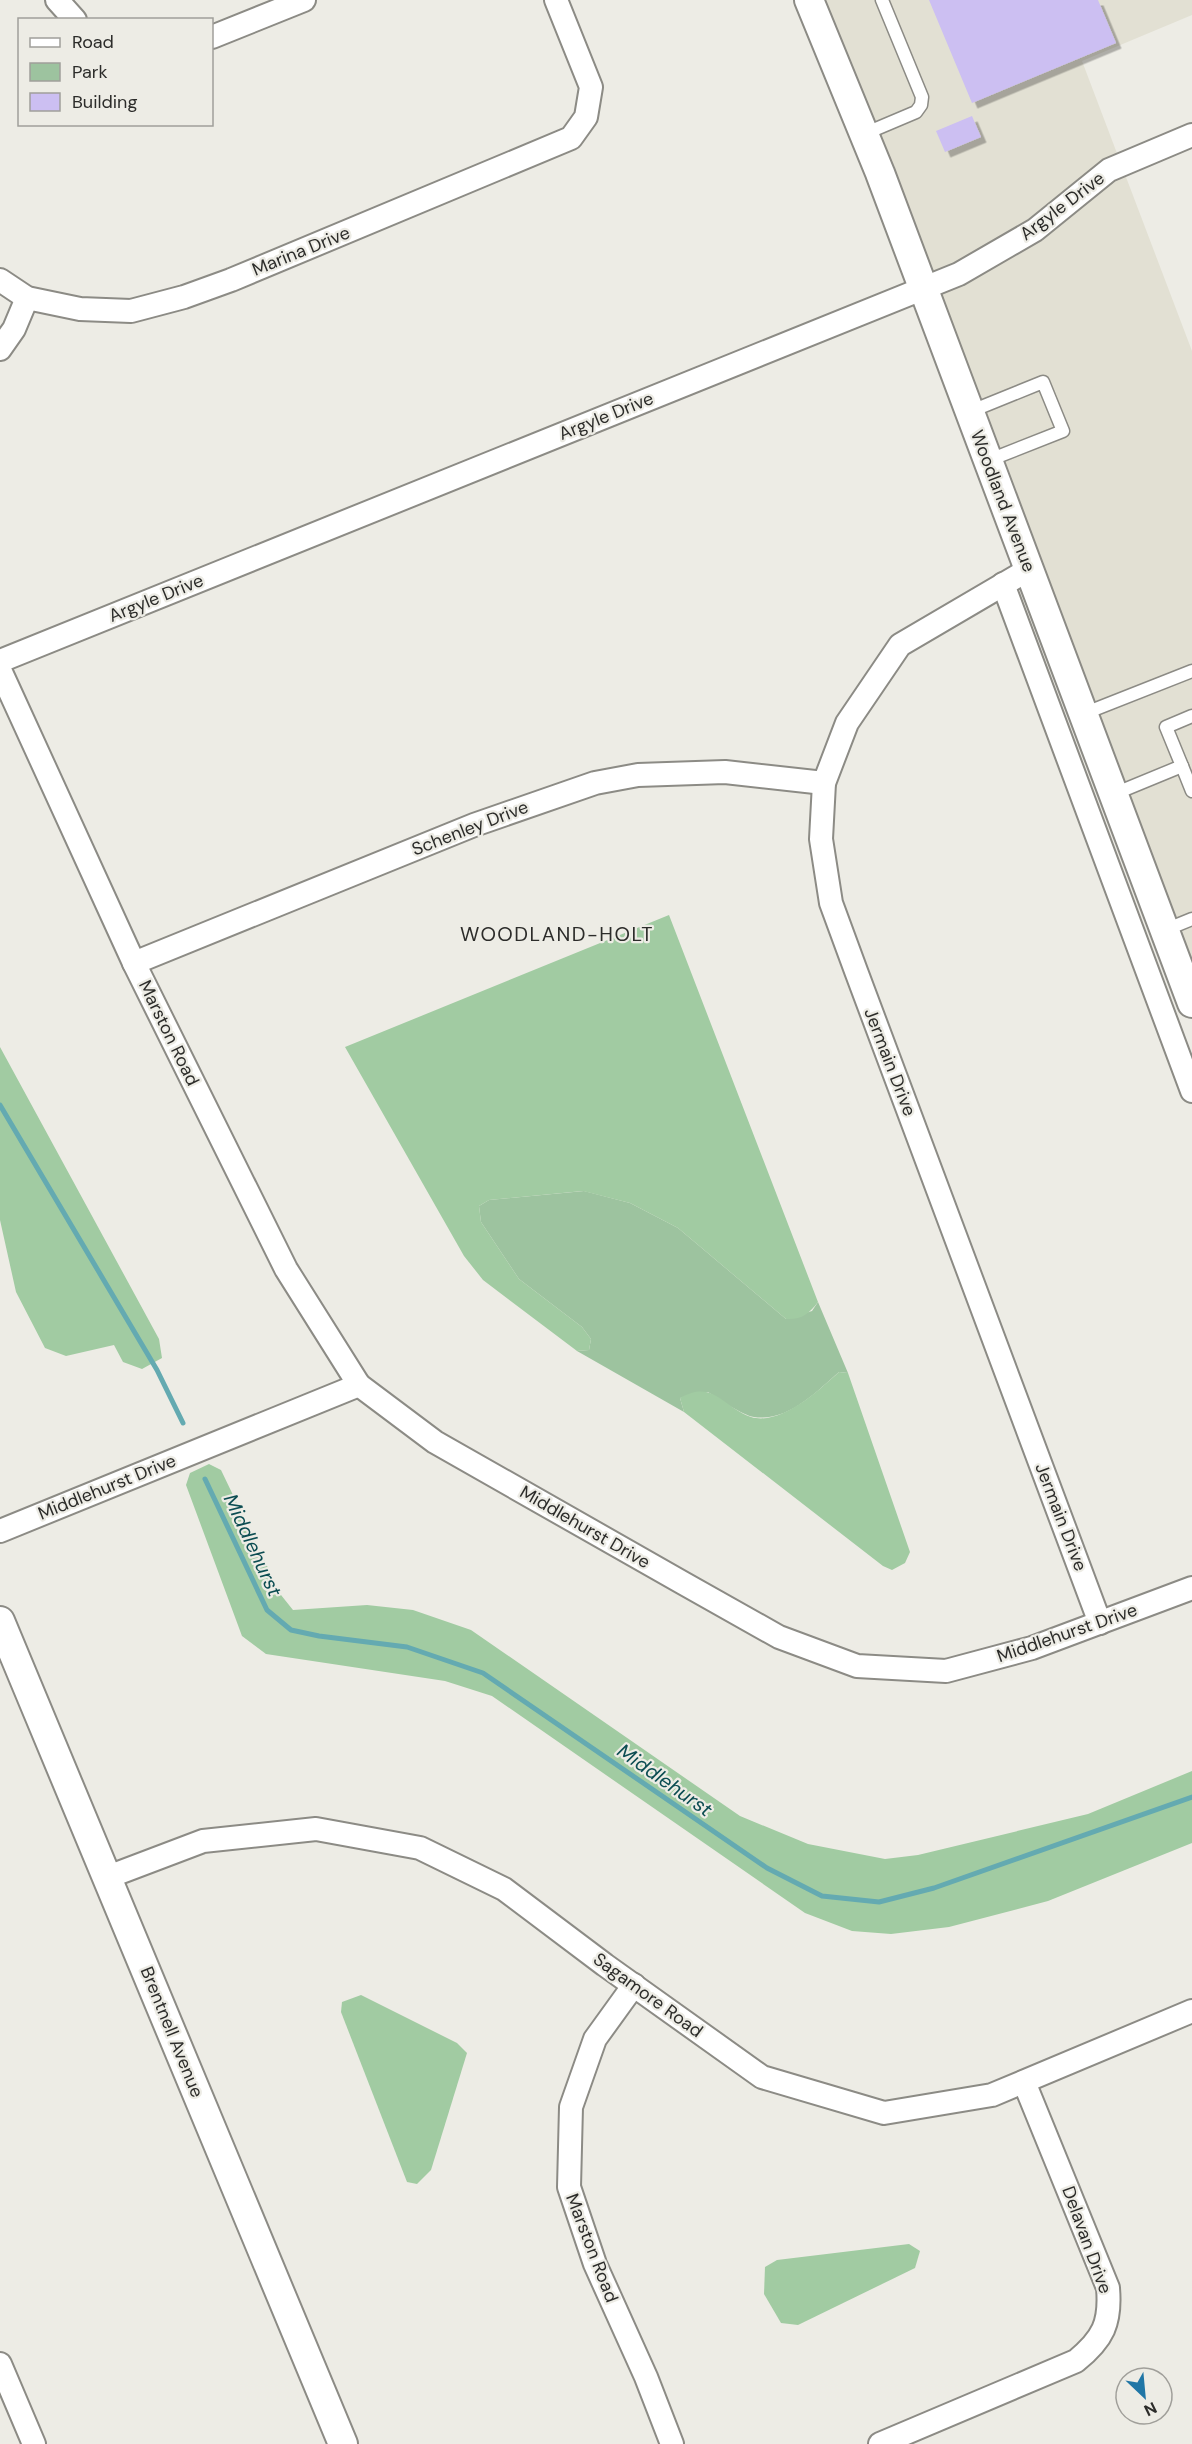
<svg xmlns="http://www.w3.org/2000/svg" width="1192" height="2444" font-family="'DM Sans',sans-serif">
<style>
.built{fill:#e2e0d3}
.green{fill:#9dc39f}
.forest{fill:#a1cba2}
.lines{fill:none;stroke-linecap:round;stroke-linejoin:round}
.stream{stroke:#64aab1;stroke-width:5}
.building{fill:#ccbff2;filter:url(#shadow)}
.service-casing{stroke:#8c8b85;stroke-width:15}
.minor-casing{stroke:#8c8b85;stroke-width:26}
.tertiary-casing{stroke:#8c8b85;stroke-width:32}
.service{stroke:#fff;stroke-width:12}
.minor{stroke:#fff;stroke-width:22}
.tertiary{stroke:#fff;stroke-width:28}
.labels{text-anchor:middle;stroke-width:4.5;stroke-linejoin:round;paint-order:stroke}
.street-label{font-size:18px;fill:#2c2c2a;stroke:#edece5}
.neighbourhood-label{font-size:20px;letter-spacing:1.5px;fill:#2c2c2a;stroke:#edece5}
.water-label{font-size:20px;font-style:italic;fill:#0c4d52;stroke:#edece5}
</style>
<defs>
<filter id="shadow"><feDropShadow dx="5.5" dy="5.5" stdDeviation="0" flood-color="#0004"/></filter>
</defs>
<rect width="100%" height="100%" fill="#edece5"/>
<!-- built -->
<path class="built" d="M809 0H1192V15L1082 61 1192 351V976Z"/>
<!-- green -->
<path class="green" d="M584 1191 630 1203 678 1228 786 1319 812 1311 818 1302 848 1373 839 1372C816 1392 788 1422 754 1417 742 1415 719 1399 708 1392L680 1398 684 1412 577 1351 589 1350 591 1339 582 1327 519 1279 481 1222 479 1206 489 1200Z"/>
<!-- forest -->
<g class="forest">
<path d="M669 915 818 1302C809 1314 801 1320 786 1319L678 1228 630 1203 583 1191 489 1200 479 1206 481 1222 519 1279 582 1327 591 1339 589 1350 577 1351 483 1280 464 1256 345 1047Z"/>
<path d="M0 1047 159 1339 162 1358 142 1369 123 1362 114 1345 66 1356 45 1348 16 1292 0 1220Z"/>
<path d="M839 1372 848 1373 910 1552 905 1563 892 1570 883 1566 684 1412 680 1398C714 1379 722 1407 751 1417 781 1426 819 1390 839 1372Z"/>
<path d="M209 1464 221 1470 281 1595 293 1610 367 1605 413 1610 471 1630 740 1816 808 1844 885 1859 918 1855 1088 1814 1192 1771V1843L1048 1901 949 1927 891 1934 852 1931 805 1913 492 1696 445 1681 266 1654 242 1636 186 1485 190 1473Z"/>
<path d="M361 1995 457 2043 467 2053 431 2170 417 2184 407 2182 341 2012 342 2002Z"/>
<path d="M909 2244 920 2251 915 2268 798 2325 781 2323 764 2294 765 2267 777 2260Z"/>
</g>
<g class="lines">
<!-- stream -->
<g class="stream">
<path d="M0 1105 157 1370 183 1423"/>
<path d="M205 1479 267 1610 291 1630 319 1636 407 1647 483 1673 767 1868 822 1896 879 1902 934 1888 1192 1797"/>
</g>
</g>
<!-- building -->
<g class="building">
<path d="M929 0H1098L1116 43 972 103Z"/>
<path d="M972 116 981 137 945 152 936 131Z"/>
</g>
<g class="lines">
<!-- service casing -->
<g class="service-casing">
<g id="service">
<path d="M864 134 916 112 921 105 922 97 882 0"/>
<path d="M969 412 1043 382 1063 431 987 461"/>
<path d="M1083 714 1192 671"/>
<path d="M1182 766 1192 791"/>
<path d="M1114 794 1182 766 1166 727 1192 716"/>
<path d="M1165 930 1192 919"/>
</g>
</g>
<!-- minor casing -->
<g class="minor-casing">
<g id="minor">
<path d="M57 0 75 20"/>
<path d="M212 37 304 0"/>
<path d="M0 280 27 298 80 309 131 311 184 297 231 280 571 138 586 117 591 87 556 0"/>
<path d="M0 349 14 329 27 298"/>
<path d="M1028 570 900 645 847 723 824 783 821 839 831 903 856 971 1100 1623"/>
<path d="M1003 584 1192 1091"/>
<path d="M0 661 959 274 1035 230 1109 170 1192 135"/>
<path d="M0 670 134 963 286 1269 359 1385"/>
<path d="M134 963 474 825 595 783 638 775 725 772 824 783"/>
<path d="M0 1531 359 1385 435 1442 683 1583 779 1637 857 1666 946 1671 1032 1648 1192 1588"/>
<path d="M108 1877 203 1841 316 1829 420 1848 504 1889 605 1965 762 2077 884 2113 992 2095 1192 2011"/>
<path d="M634 1985 595 2039 571 2107 569 2187 595 2264 646 2377 672 2444"/>
<path d="M0 2364 34 2444"/>
<path d="M880 2444 1076 2361C1103 2339 1111 2323 1108 2288L1024 2082"/>
</g>
</g>
<!-- tertiary casing -->
<g class="tertiary-casing">
<g id="tertiary">
<path d="M809 0 880 173 1192 1003"/>
<path d="M0 1621 343 2444"/>
</g>
</g>
<!-- service -->
<use href="#service" class="service"/>
<!-- minor -->
<use href="#minor" class="minor"/>
<!-- tertiary -->
<use href="#tertiary" class="tertiary"/>
</g>
<g class="labels">
<!-- street labels -->
<g class="street-label">
<text transform="translate(1062 206) rotate(-37)" y="6">Argyle Drive</text>
<text transform="translate(301 251) rotate(-22)" y="6">Marina Drive</text>
<text transform="translate(606 416) rotate(-22)" y="6">Argyle Drive</text>
<text transform="translate(1003 501) rotate(69)" y="6">Woodland Avenue</text>
<text transform="translate(156 598) rotate(-22)" y="6">Argyle Drive</text>
<text transform="translate(470 828) rotate(-21)" y="6">Schenley Drive</text>
<text transform="translate(169 1033) rotate(64)" y="6">Marston Road</text>
<text transform="translate(890 1062) rotate(69)" y="6">Jermain Drive</text>
<text transform="translate(107 1487) rotate(-22)" y="6">Middlehurst Drive</text>
<text transform="translate(1061 1517) rotate(69)" y="6">Jermain Drive</text>
<text transform="translate(585 1527) rotate(30)" y="6">Middlehurst Drive</text>
<text transform="translate(1067 1633) rotate(-19)" y="6">Middlehurst Drive</text>
<text transform="translate(648 1995) rotate(36)" y="6">Sagamore Road</text>
<text transform="translate(172 2032) rotate(68)" y="6">Brentnell Avenue</text>
<text transform="translate(1087 2240) rotate(70)" y="6">Delavan Drive</text>
<text transform="translate(592 2248) rotate(69)" y="6">Marston Road</text>
</g>
<!-- neighbourhood labels -->
<g class="neighbourhood-label">
<text x="557" y="941">WOODLAND-HOLT</text>
</g>
<!-- water labels -->
<g class="water-label">
<text transform="translate(253 1545) rotate(65)" y="7">Middlehurst</text>
<text transform="translate(665 1780) rotate(35)" y="7">Middlehurst</text>
</g>
</g>
<!-- legend -->
<rect x="18" y="18" width="195" height="108" fill="#edece5" stroke="#a09f9a" stroke-width="1.5"/>
<rect x="30" y="38" width="30" height="9" fill="#ffffff" stroke="#a09f9a" stroke-width="1.5"/>
<text x="72" y="48" font-size="18" fill="#2c2c2a">Road</text>
<rect x="30" y="63" width="30" height="18" fill="#9dc39f" stroke="#a09f9a" stroke-width="1.5"/>
<text x="72" y="78" font-size="18" fill="#2c2c2a">Park</text>
<rect x="30" y="93" width="30" height="18" fill="#ccbff2" stroke="#a09f9a" stroke-width="1.5"/>
<text x="72" y="108" font-size="18" fill="#2c2c2a">Building</text>
<!-- north arrow -->
<g transform="translate(1144 2396) rotate(154)"><circle r="28" fill="#edece5" stroke="#a09f9a" stroke-width="1.5"/>
<path d="M0-4.5L10 22L0 15L-10 22Z" fill="#2076a6"/>
<text y="-9" font-size="16" font-weight="bold" text-anchor="middle" fill="#2c2c2a">N</text>
</g>
</svg>
